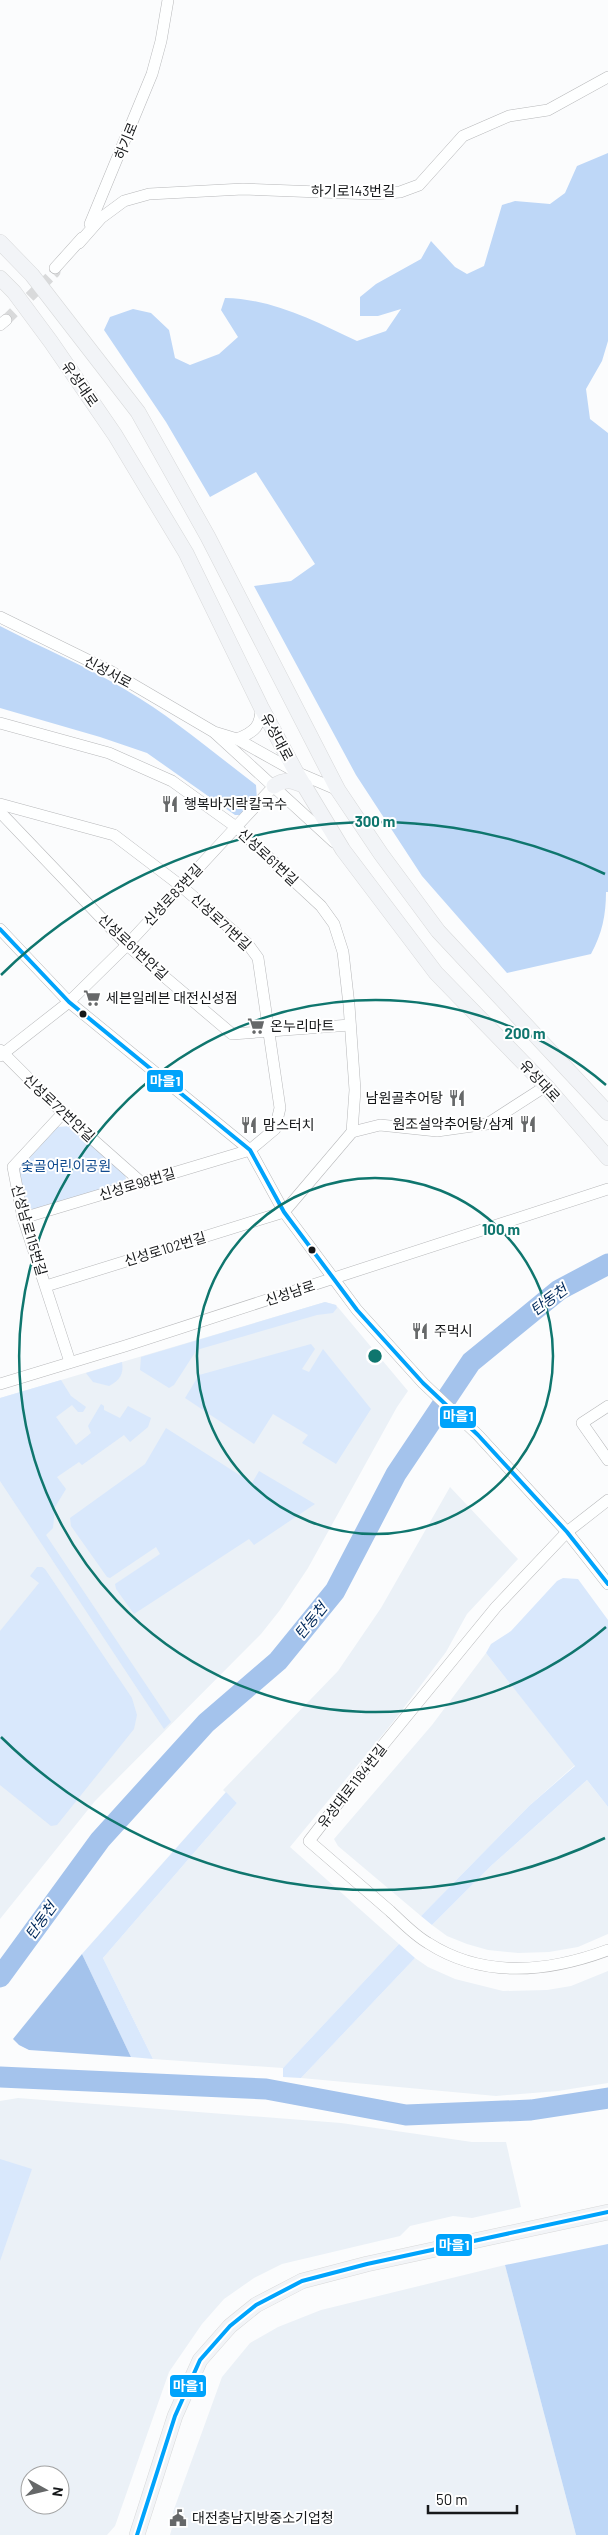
<svg xmlns="http://www.w3.org/2000/svg" width="608" height="2535" font-family="Barlow,'Noto Sans KR',sans-serif">
<style>
.built{fill:#ebf1f7;fill-rule:evenodd}
.green{fill:#d9e8fc}
.forest{fill:#bed7f7}
.water{fill:#a4c3ec}
.lines{fill:none;stroke-linecap:round;stroke-linejoin:round}
.river{stroke:#a4c3ec;stroke-width:21}
.minor-tunnel{stroke:#d9dadb;stroke-width:11;stroke-dasharray:11 5.5;stroke-linecap:butt}
.minor-casing{stroke:#b7b8ba;stroke-width:12}
.major-casing{stroke:#d8d9da;stroke-width:16}
.minor{stroke:#feffff;stroke-width:11}
.major{stroke:#f2f4f7;stroke-width:15}
.bus-1-casing{stroke:#fff;stroke-width:8}
.bus-1{stroke:#00a3fb;stroke-width:4}
.ring{fill:none;stroke:#0f766e;stroke-width:2.5}
.bus-dot{fill:#16181a;stroke:#fff;stroke-width:2}
.labels{text-anchor:middle;stroke-width:4;stroke-linejoin:round;paint-order:stroke}
.street-label{font-size:14px;fill:#16181a;stroke:#fff}
.poi-label{font-size:14px;fill:#16181a;stroke:#fff;text-anchor:start}
.park-label{font-size:14px;fill:#114b8f;stroke:#fff}
.water-label{font-size:15px;font-style:italic;fill:#002a5c;stroke:#fff}
.centre{fill:#0f766e;stroke:#fff;stroke-width:2.5}
.ring-label{font-size:15px;text-anchor:middle;font-weight:bold;fill:#0f766e;stroke:#fff;stroke-width:4;stroke-linejoin:round;paint-order:stroke}
.line-badge{stroke:#fff;stroke-width:2}
.badge-label{font-size:14px;text-anchor:middle;font-weight:bold;fill:#fff}
</style>
<rect width="100%" height="100%" fill="#fbfcfd"/>
<!-- built -->
<g class="built">
<path d="M325 1302 336 1305 408 1391 397 1407 308 1568 280 1610 261 1634 95 1801 0 1919V1398Z"/>
<path d="M450 1487 518 1559 467 1614 446 1652 393 1722 290 1847 399 1944 283 2068 153 2059 103 1958 237 1803 223 1790 338 1671 381 1608Z"/>
<path d="M486 1653 575 1765 529 1806 421 1916 338 1846 334 1839 432 1725Z"/>
<path d="M587 1780 608 1807V1934L578 1947 549 1952 518 1953 488 1950 467 1944 447 1936 432 1925 492 1865Z"/>
<path d="M415 1958 428 1967 455 1979 503 1991 547 1990 571 1986 608 1971V2083L558 2091 496 2096 301 2078Z"/>
<path d="M18 2098 341 2123 472 2142H506L521 2207 472 2218 453 2216 410 2226 400 2236 282 2264 254 2278 224 2299 202 2324 169 2372 115 2526 107 2535H0V2101ZM30 2475H60V2505H30Z"/>
<path d="M505 2265 576 2535H170L173 2524V2512L222 2377 250 2343 278 2327 321 2310Z"/>
</g>
<!-- green -->
<g class="green">
<path d="M70 1126 125 1174 126 1179 122 1184 34 1210 26 1206 18 1168 57 1127Z"/>
<path d="M325 1302 336 1305 337 1308 333 1313 317 1315 200 1349 196 1351 174 1385 169 1388 140 1370 141 1357Z"/>
<path d="M311 1344 315 1349 302 1369 309 1372 323 1349 371 1409 336 1464 302 1443 308 1435 273 1414 254 1444 185 1398 199 1375Z"/>
<path d="M122 1362C124 1374 120 1380 109 1386L93 1382 86 1373Z"/>
<path d="M61 1380 71 1396 86 1407 83 1412H78L72 1405 56 1417 76 1445 91 1433 88 1426 101 1404 104 1406V1410L120 1418 128 1406 151 1418 148 1427 130 1442 124 1435 82 1465 79 1462 57 1477 66 1489 55 1507 53 1528 46 1535 171 1722 164 1729 0 1481V1398Z"/>
<path d="M166 1428 252 1483 259 1471 315 1504 254 1545 249 1539 134 1614 116 1589 115 1584 160 1554 156 1547 110 1578 107 1577 71 1526 70 1518 145 1464Z"/>
<path d="M37 1567H42L45 1569 132 1698 137 1715 134 1729 57 1825 51 1826 0 1785V1631L39 1583 30 1576Z"/>
<path d="M563 1578 578 1579 608 1620V1807L587 1780 492 1865 432 1925 421 1916 529 1806 575 1766 486 1653 491 1644 511 1631 557 1581Z"/>
<path d="M226 1792 237 1803 103 1958 153 2059 131 2057 82 1954Z"/>
<path d="M399 1944 415 1958 301 2078 283 2077V2068Z"/>
<path d="M0 2159 32 2169 0 2261Z"/>
</g>
<!-- forest -->
<g class="forest">
<path d="M608 153V341L602 361 586 389 590 419 608 433V892H606C606 915 602 934 591 954L507 973 422 876 356 775 254 586 291 581 315 564 256 472 210 497 166 422 104 330 110 317 133 309 151 313 169 330 175 358 190 365 219 354 238 337 221 310 225 298C273 299 314 321 357 341L386 331 401 309 378 316H360V297L376 284 421 259 431 241 455 267 467 274 484 266 502 205 515 201 550 204 565 193 577 166Z"/>
<path d="M0 626C42 648 86 666 126 690 172 717 214 753 256 785L257 800 242 815H235L147 753 100 737 0 708Z"/>
<path d="M608 2244V2535H576L505 2265Z"/>
</g>
<!-- water -->
<path class="water" d="M82 1954 131 2057 29 2050 19 2045 13 2039Z"/>
<g class="lines">
<!-- river -->
<g class="river">
<path d="M0 1977 100 1840 206 1723 278 1661 335 1591 396 1474 471 1362 559 1290 608 1264"/>
<path d="M0 2077 266 2089 406 2115 531 2110 608 2098"/>
</g>
<!-- minor-tunnel -->
<path class="minor-tunnel" d="M6 320 55 272V268"/>
<!-- minor casing -->
<g class="minor-casing">
<g id="minor">
<path d="M90 224 152 74 161 41 168 0"/>
<path d="M79 243 101 218 124 201 149 194 243 189 372 194 400 192 419 185 463 136 509 116 548 110 608 77"/>
<path d="M55 268 82 238"/>
<path d="M0 325 6 320"/>
<path d="M0 617 110 671 214 732 237 739 296 772 338 790"/>
<path d="M0 723 109 753 172 781 236 827 321 906 334 924 343 952 349 1005 355 1090 352 1132 284 1212 46 1286"/>
<path d="M215 733 334 842"/>
<path d="M237 739C255 732 261 726 261 707"/>
<path d="M0 804 114 835 181 886 247 943 258 958 280 1108 275 1129 250 1150 23 1218"/>
<path d="M0 812 127 945 232 1034 350 1025"/>
<path d="M0 929 69 1002 250 1150 284 1212 357 1310 423 1383 478 1435 567 1532 608 1584"/>
<path d="M0 1050 63 1113 142 1183"/>
<path d="M0 1056 69 1002 127 945 274 786"/>
<path d="M63 1113 13 1167 23 1218 70 1362"/>
<path d="M352 1132 380 1125 437 1131 487 1124 546 1086"/>
<path d="M0 1384 125 1346 608 1189"/>
<path d="M608 1406 582 1423 608 1460"/>
<path d="M608 1500 567 1532 496 1607 383 1745 309 1841C336 1864 363 1888 390 1911 402 1922 414 1935 428 1943 484 1979 549 1972 608 1950"/>
</g>
</g>
<!-- major casing -->
<g class="major-casing">
<g id="major">
<path d="M0 242 32 275 138 412 208 537 338 790 381 854 438 931 608 1113"/>
<path d="M0 278 14 292 51 342 115 435 186 553 261 707 296 772 343 850 436 973 546 1086 608 1158"/>
<path d="M274 786C286 778 293 781 305 786"/>
<path d="M137 2535 175 2416 200 2360 230 2326 256 2305 302 2281 367 2264 608 2212"/>
</g>
</g>
<!-- minor -->
<use href="#minor" class="minor"/>
<!-- major -->
<use href="#major" class="major"/>
<!-- bus-1 casing -->
<g class="bus-1-casing">
<g id="bus-1">
<path d="M0 929 69 1002 250 1150 284 1212 357 1310 423 1383 478 1435 567 1532 608 1584"/>
<path d="M137 2535 175 2416 200 2360 230 2326 256 2305 302 2281 367 2264 608 2212"/>
</g>
</g>
<!-- bus-1 -->
<use href="#bus-1" class="bus-1"/>
</g>
<!-- distance rings -->
<g class="ring">
<circle cx="375" cy="1356" r="178"/>
<path d="M606 1627A356 356 0 1 1 606 1085"/>
<path d="M605 1838A534 534 0 0 1 1 1737M1 975A534 534 0 0 1 605 874"/>
</g>
<!-- icons -->
<defs>
<g id="restaurant-bare" transform="scale(1.35)"><path d="M-5-6h1v4h1v-4h1v4h1v-4h1v5L-1.5 .5V6h-2V.5L-5-1ZM5-6V6H3V1.5H1.5Q1.5-4 5-6Z" fill="#666869" stroke="#fff" stroke-width="2.5" paint-order="stroke"/></g>
<g id="supermarket-bare" transform="scale(1.35)"><path d="M-6-5.5h2.5l.6 2H6L4.5 2H-2.5L-4.4-4H-6ZM-1.5 3.2a1.3 1.3 0 1 0 .1 0ZM3 3.2a1.3 1.3 0 1 0 .1 0Z" fill="#666869" stroke="#fff" stroke-width="2.5" paint-order="stroke"/></g>
<g id="civic-bare" transform="scale(1.35)"><path d="M-.6-6.5H3V-4.5H.6V-3L4-1V1h2V6H-6V1h2V-1L-.6-3ZM-1.2 2.5V6h2.4V2.5Z" fill="#666869" stroke="#fff" stroke-width="2.5" paint-order="stroke"/></g>
</defs>
<g fill-rule="evenodd">
<use href="#restaurant-bare" x="170" y="804"/>
<use href="#supermarket-bare" x="92" y="998"/>
<use href="#supermarket-bare" x="256" y="1026"/>
<use href="#restaurant-bare" x="457" y="1098"/>
<use href="#restaurant-bare" x="528" y="1124"/>
<use href="#restaurant-bare" x="249" y="1125"/>
<use href="#restaurant-bare" x="420" y="1331"/>
<use href="#civic-bare" x="178" y="2518"/>
</g>
<!-- markers -->
<g class="bus-dot">
<circle cx="83" cy="1014" r="4.5"/>
<circle cx="312" cy="1250" r="4.5"/>
</g>
<g class="labels">
<!-- street labels -->
<g class="street-label">
<text transform="translate(126 141) rotate(-68)" y="5">하기로</text>
<text x="353" y="196">하기로143번길</text>
<text transform="translate(80 384) rotate(55)" y="5">유성대로</text>
<text transform="translate(108 672) rotate(28)" y="5">신성서로</text>
<text transform="translate(277 737) rotate(62)" y="5">유성대로</text>
<text transform="translate(268 857) rotate(43)" y="5">신성로61번길</text>
<text transform="translate(173 895) rotate(-47)" y="5">신성로83번길</text>
<text transform="translate(221 922) rotate(43)" y="5">신성로71번길</text>
<text transform="translate(133 947) rotate(43)" y="5">신성로61번안길</text>
<text transform="translate(540 1081) rotate(47)" y="5">유성대로</text>
<text transform="translate(59 1108) rotate(43)" y="5">신성로72번안길</text>
<text transform="translate(137 1184) rotate(-17)" y="5">신성로98번길</text>
<text transform="translate(29 1230) rotate(74)" y="5">신성남로115번길</text>
<text transform="translate(165 1249) rotate(-17)" y="5">신성로102번길</text>
<text transform="translate(290 1293) rotate(-18)" y="5">신성남로</text>
<text transform="translate(352 1786) rotate(-52)" y="5">유성대로1184번길</text>
</g>
<!-- poi labels -->
<g class="poi-label">
<text x="184" y="809">행복바지락칼국수</text>
<text x="106" y="1003">세븐일레븐 대전신성점</text>
<text x="270" y="1031">온누리마트</text>
<text x="443" y="1103" text-anchor="end">남원골추어탕</text>
<text x="514" y="1129" text-anchor="end">원조설악추어탕/삼계</text>
<text x="263" y="1130">맘스터치</text>
<text x="434" y="1336">주먹시</text>
<text x="192" y="2523">대전충남지방중소기업청</text>
</g>
<!-- park labels -->
<g class="park-label">
<text x="66" y="1171">숯골어린이공원</text>
</g>
<!-- water labels -->
<g class="water-label">
<text transform="translate(549 1300) rotate(-36)" y="5">탄동천</text>
<text transform="translate(311 1621) rotate(-51)" y="5">탄동천</text>
<text transform="translate(41 1921) rotate(-54)" y="5">탄동천</text>
</g>
</g>
<circle cx="375" cy="1356" r="8" class="centre"/>
<g class="ring-label">
<text x="375" y="827">300 m</text>
<text x="525" y="1039">200 m</text>
<text x="501" y="1235">100 m</text>
</g>
<g class="line-badge">
<rect x="146" y="1069" width="38" height="24" rx="5" fill="#00a3fb"/>
<rect x="439" y="1405" width="38" height="24" rx="5" fill="#00a3fb"/>
<rect x="435" y="2233" width="38" height="24" rx="5" fill="#00a3fb"/>
<rect x="169" y="2374" width="38" height="24" rx="5" fill="#00a3fb"/>
</g>
<g class="badge-label">
<text x="165" y="1086">마을1</text>
<text x="458" y="1421">마을1</text>
<text x="454" y="2250">마을1</text>
<text x="188" y="2391">마을1</text>
</g>
<!-- north arrow -->
<g transform="translate(45 2490) rotate(98)"><circle r="24" fill="#ffffff" stroke="#a2a3a3"/>
<path d="M0-4L9 19L0 12L-9 19Z" fill="#666869"/>
<text y="-8" font-size="14" font-weight="bold" text-anchor="middle" fill="#16181a">N</text>
</g>
<!-- scale -->
<path d="M428 2505v8h89v-8" fill="none" stroke="#16181a" stroke-width="2.5"/>
<text x="436" y="2505" font-size="15" fill="#16181a" stroke="#ffffff" stroke-width="4" paint-order="stroke">50 m</text>
</svg>
